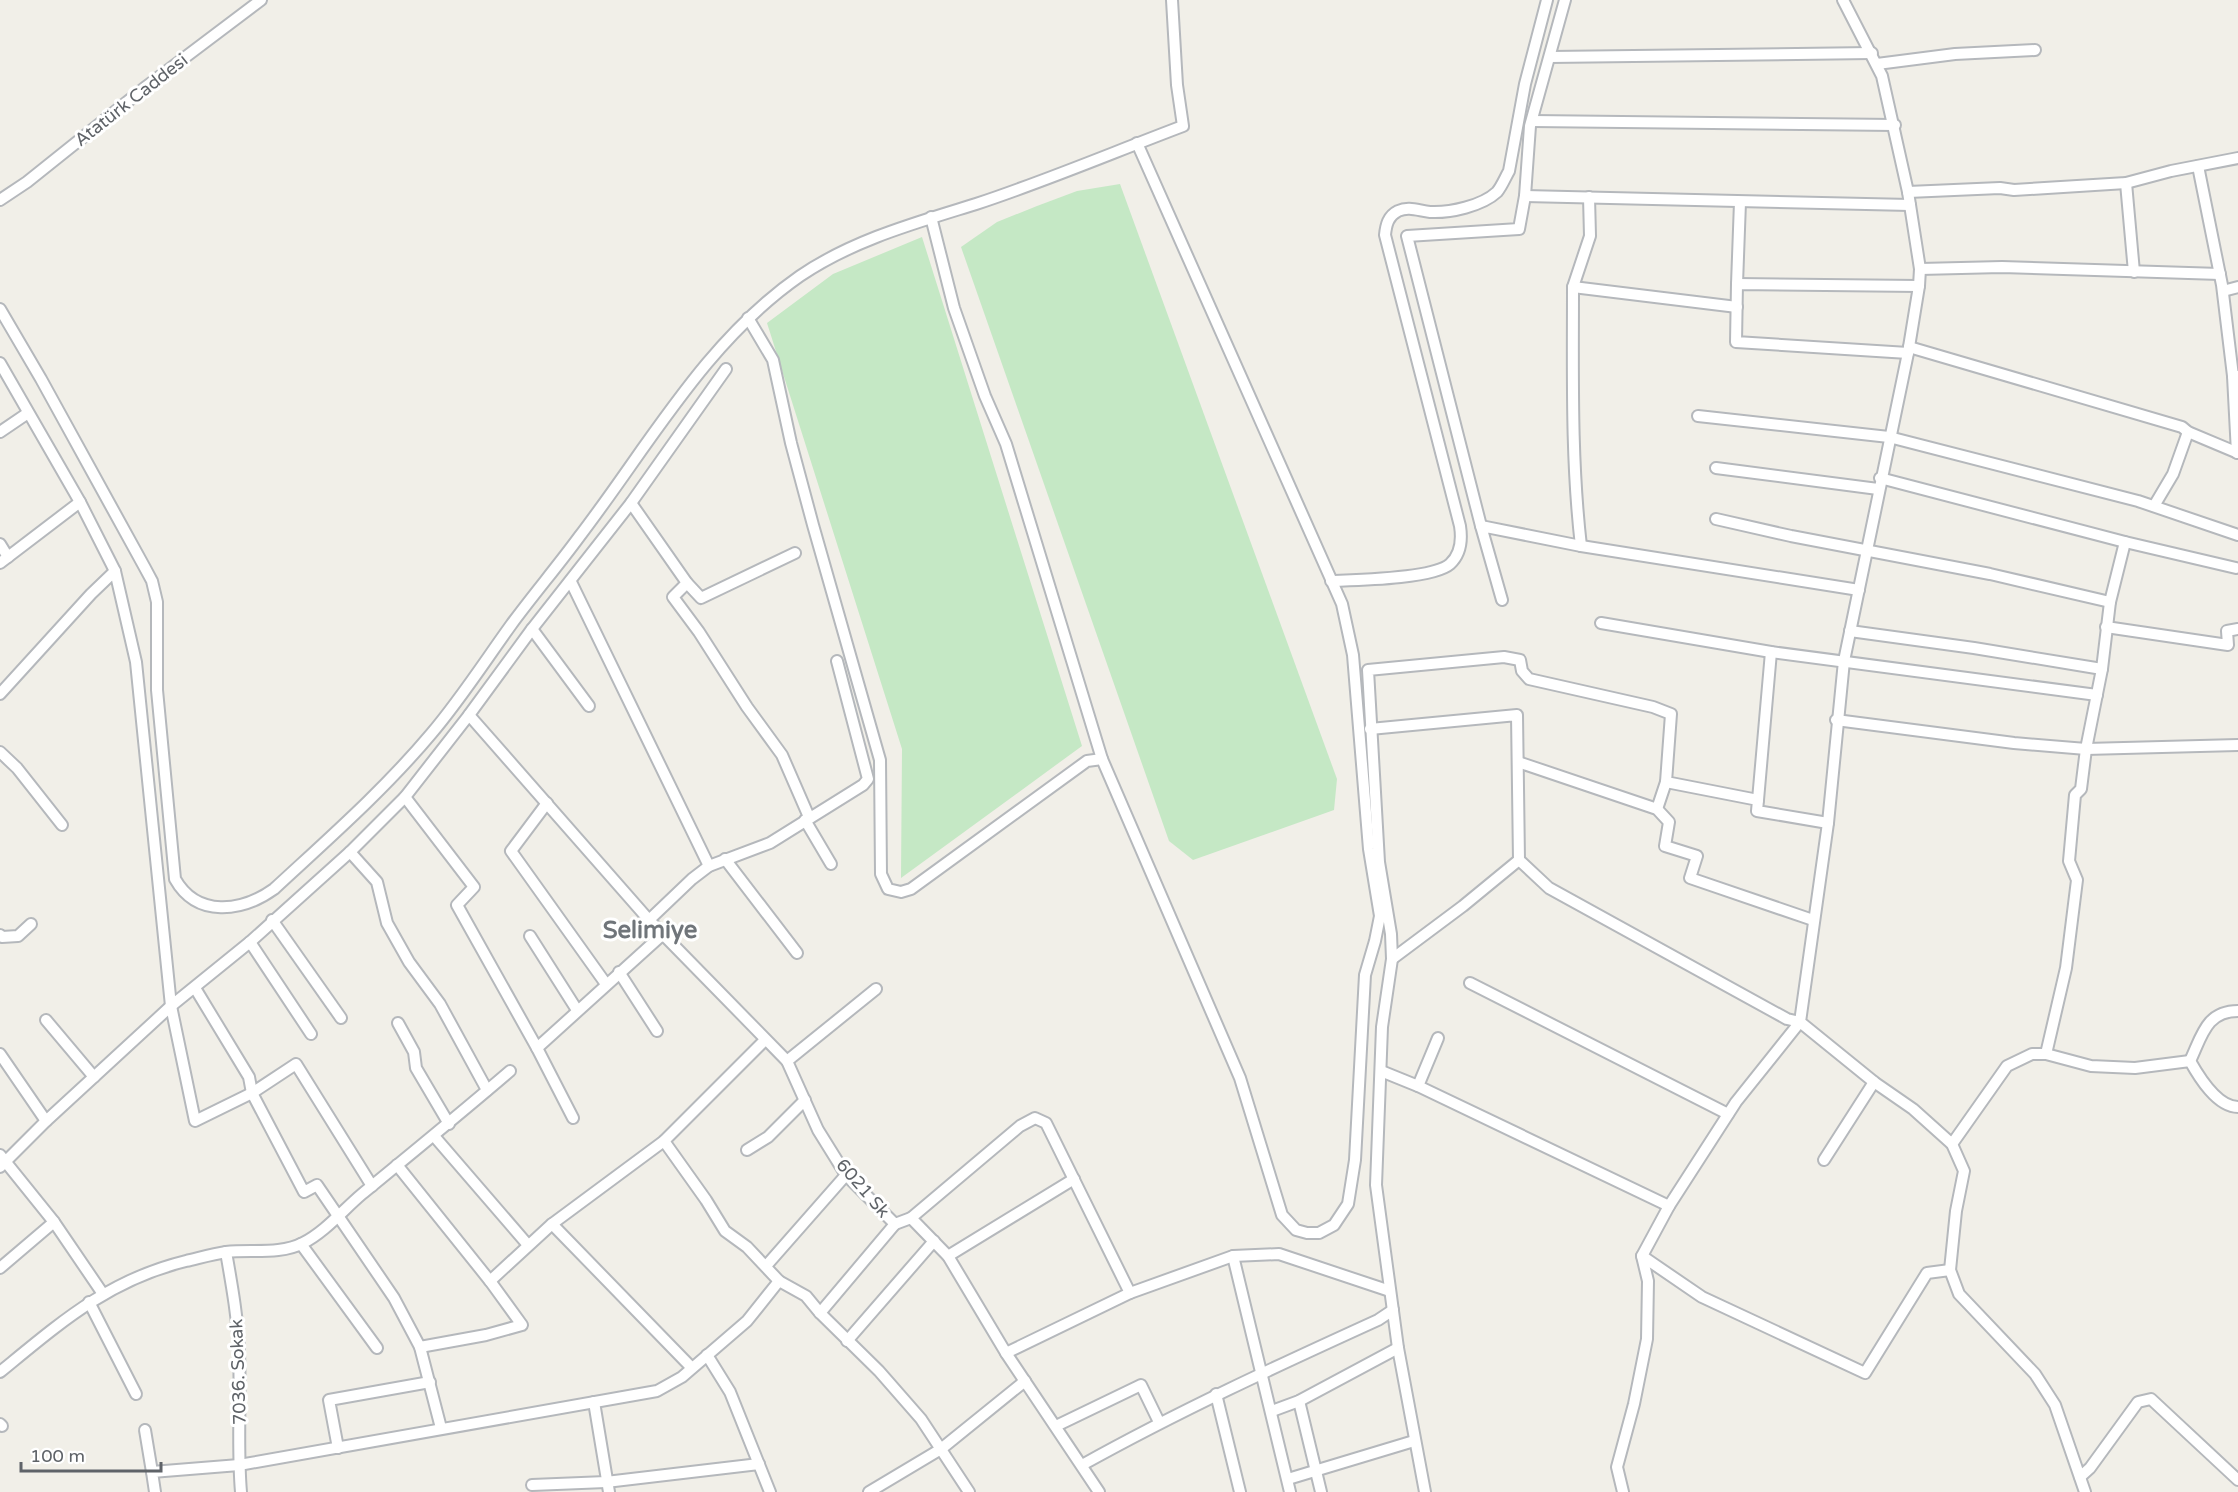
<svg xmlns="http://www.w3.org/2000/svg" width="2238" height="1492" font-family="'Varela Round',sans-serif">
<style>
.green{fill:#c5e8c5}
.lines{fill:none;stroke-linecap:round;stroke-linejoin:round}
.minor-casing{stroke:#b5b8bc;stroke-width:14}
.minor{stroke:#fff;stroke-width:10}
.labels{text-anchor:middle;stroke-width:6;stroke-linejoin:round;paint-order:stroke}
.street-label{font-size:18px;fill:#5f6368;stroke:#fff}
.district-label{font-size:24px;font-weight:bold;fill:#70757a;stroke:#fff}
</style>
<rect width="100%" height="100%" fill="#f1efe8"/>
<!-- green -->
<g class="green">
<path d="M1120 184 1337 779 1334 810 1193 860 1169 841 961 247 997 222 1037 206 1077 191Z"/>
<path d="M922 237 1082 746 901 878 902 749 767 323 833 274Z"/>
</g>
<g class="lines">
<!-- minor casing -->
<g class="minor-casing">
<g id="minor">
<path d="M1843 0 1882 76 1908 192 1920 269 1919 286 1908 353 1844 661 1828 823 1800 1022 1874 1082 1913 1109 1952 1144 1964 1171 1956 1211 1950 1270 1959 1294 2035 1374 2055 1405 2085 1492"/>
<path d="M1550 57 1872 53"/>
<path d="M1877 64 1955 54 2035 50"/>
<path d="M1532 121 1895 125"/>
<path d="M2198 166 2222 285 2233 376H2238"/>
<path d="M2126 183 2134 272"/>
<path d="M1908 192 2000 188 2014 190 2126 183 2171 171 2238 158"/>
<path d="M1525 196 1910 205"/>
<path d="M0 200 27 182 147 86 261 0"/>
<path d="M931 217 954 308 985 396 1006 444 1102 759"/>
<path d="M1920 269 2002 267 2220 274"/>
<path d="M1737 284 1740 202"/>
<path d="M1573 287 1590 236 1589 197"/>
<path d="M2223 291 2238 287"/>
<path d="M0 309 41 379 145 568 152 581 157 602V690L175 879C197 918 242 912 274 889 328 839 384 790 431 734 460 700 485 661 511 625 533 595 557 567 579 537 648 447 705 342 800 276 853 240 915 223 976 204 1046 181 1114 152 1183 126L1177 85 1172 0"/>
<path d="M748 318 773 360 791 443 813 525 880 760 881 874 888 889 901 892 911 889 1087 761 1102 759 1240 1078 1282 1215 1296 1230 1307 1233H1319L1334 1225 1348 1204 1355 1160 1365 975 1375 941 1380 916 1369 849 1353 655 1342 604 1137 143"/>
<path d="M1909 347 2182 427 2188 432 2238 453"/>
<path d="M1908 353 1736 342 1737 284 1919 286"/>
<path d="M0 363 80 502 115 571 136 662 171 1006 195 1121 252 1093 296 1064 372 1186"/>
<path d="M2233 376 2237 453"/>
<path d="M1698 416 1889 437 2138 501 2238 535"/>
<path d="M0 432 28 413"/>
<path d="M1716 468 1878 489"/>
<path d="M1880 478 2125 542 2236 568"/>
<path d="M631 503 687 583 673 597 699 632 747 707 782 755 809 817"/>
<path d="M2154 506 2173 474 2188 432"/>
<path d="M1716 519 1791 536 1990 574 2110 602"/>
<path d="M1481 526 1407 236 1519 229 1525 196 1530 126 1565 0"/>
<path d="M0 544 8 557"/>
<path d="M1581 546C1571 460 1573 373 1573 287L1737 307"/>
<path d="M0 563 80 502"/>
<path d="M1331 581C1355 580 1433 579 1450 564 1461 554 1462 539 1460 526L1385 235C1386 225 1388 216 1398 211 1409 206 1419 211 1430 212 1450 213 1482 206 1497 192 1502 186 1505 178 1509 171L1525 84 1547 0"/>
<path d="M571 582 709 866"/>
<path d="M687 583 701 598 795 553"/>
<path d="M1502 600 1481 526 1581 546 1859 590"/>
<path d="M1601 623 1771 652 2097 695"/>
<path d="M2106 627 2228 645 2227 631 2238 629"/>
<path d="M532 629 589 706"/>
<path d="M1850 631 1974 648 2102 669"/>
<path d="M0 694 91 594 115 571"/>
<path d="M469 715 649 920 787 1061 818 1130 846 1175 895 1224 911 1218 948 1256 1006 1353 1099 1492"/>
<path d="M1836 720 2014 743 2086 749 2238 745"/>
<path d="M1370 729 1517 715 1519 860 1549 888 1787 1019 1800 1022 1736 1102 1669 1206 1642 1256 1648 1281 1647 1339 1634 1404 1617 1467 1623 1492"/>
<path d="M0 752 17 768 62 825"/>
<path d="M1518 762 1657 809 1669 822 1665 846 1697 856 1690 878 1813 920"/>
<path d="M405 797 474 887 457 905 537 1048"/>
<path d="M1758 800 1771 652"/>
<path d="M547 803 511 851 606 984"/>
<path d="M1657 809 1666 782"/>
<path d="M805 820 831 864"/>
<path d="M350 852 377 882 387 923 409 962 440 1004 487 1090"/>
<path d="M725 859 797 953"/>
<path d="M272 920 341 1018"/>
<path d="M649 920 692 879 709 866 770 843 863 785 868 779 837 661"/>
<path d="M0 935 2 937 18 936 31 924"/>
<path d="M530 936 577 1010"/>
<path d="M250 942 311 1034"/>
<path d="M1392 959 1463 906 1519 860"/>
<path d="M619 972 657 1031"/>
<path d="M1470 983 1728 1114"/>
<path d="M195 988 249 1077 252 1093 304 1192 317 1185 394 1298 420 1347 441 1428"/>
<path d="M46 1020 94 1077"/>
<path d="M398 1023 414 1052 416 1068 449 1124"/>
<path d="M0 1054 46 1121"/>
<path d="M2046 1054 2066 968 2077 880 2069 861 2075 795 2081 789 2086 749 2102 669 2110 602 2125 542"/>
<path d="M787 1061 876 989"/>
<path d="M2190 1061C2202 1036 2206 1011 2238 1011"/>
<path d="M1381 1071 1418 1086 1669 1206"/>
<path d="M1418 1086 1438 1038"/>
<path d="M573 1118 537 1048 663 934"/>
<path d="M434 1136 528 1245"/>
<path d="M664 1141 706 1200 725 1231 747 1247 779 1281 806 1296 820 1313 879 1371 921 1419 969 1492"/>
<path d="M1952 1144 2007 1066 2032 1054H2046L2091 1066 2135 1068 2190 1061C2199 1077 2217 1107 2238 1107"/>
<path d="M747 1150 768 1137 805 1100"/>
<path d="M0 1155 54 1222 103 1294"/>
<path d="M1824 1160 1874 1082"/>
<path d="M397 1165 490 1281 522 1325 486 1335 420 1347"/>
<path d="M0 1167 46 1121 171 1006 250 942 350 852 405 797 469 715 532 629 631 503 726 369"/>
<path d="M911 1218 1020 1126 1035 1118 1046 1123 1130 1293"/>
<path d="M552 1224 691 1367"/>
<path d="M301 1244 377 1348"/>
<path d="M226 1252C232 1286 238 1319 239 1353 241 1400 237 1446 241 1492"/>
<path d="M948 1256 1074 1179"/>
<path d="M1233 1256 1290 1492"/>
<path d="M1642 1256 1702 1297 1865 1373 1927 1273 1950 1270"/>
<path d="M766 1266 846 1175"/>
<path d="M0 1268 54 1222"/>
<path d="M490 1281 552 1224 664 1141 765 1040"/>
<path d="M89 1302 136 1394"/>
<path d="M820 1313 895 1224"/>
<path d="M847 1341 934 1241"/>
<path d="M1006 1353 1130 1293 1233 1256 1279 1254 1390 1291"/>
<path d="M707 1355 730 1392 770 1492"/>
<path d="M0 1372C60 1323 108 1280 186 1261 199 1258 213 1254 226 1252 250 1249 280 1255 303 1243 325 1232 343 1210 362 1194 412 1153 461 1113 510 1071"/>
<path d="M1216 1394 1240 1492"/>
<path d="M1299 1401 1321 1492"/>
<path d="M594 1402 609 1492"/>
<path d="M1272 1411 1299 1401 1398 1348"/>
<path d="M0 1424 2 1426"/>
<path d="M1056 1426 1141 1385 1159 1422"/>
<path d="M145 1430 152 1472"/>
<path d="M338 1448 329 1400 430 1382"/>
<path d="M1082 1465C1179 1411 1277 1366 1378 1320L1393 1310"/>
<path d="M2080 1477 2090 1468 2138 1402 2151 1399 2238 1480"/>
<path d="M1288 1479 1414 1441"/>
<path d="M532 1485 606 1482 759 1464"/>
<path d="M155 1492 152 1472 239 1465 657 1391 682 1377 747 1321 779 1281"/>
<path d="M869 1492 941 1449 1025 1381"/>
<path d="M1425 1492 1398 1348 1376 1185 1382 1027 1392 959 1391 934 1379 862 1368 670 1504 657 1520 660 1522 671 1529 679 1653 707 1671 714 1666 782 1758 800 1757 811 1828 823"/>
</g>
</g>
<!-- minor -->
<use href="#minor" class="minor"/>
</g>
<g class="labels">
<!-- street labels -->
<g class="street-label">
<text transform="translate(131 100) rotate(-38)" y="6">Atatürk Caddesi</text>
<text transform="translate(863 1188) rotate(49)" y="6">6021 Sk</text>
<text transform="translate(238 1372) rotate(-92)" y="6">7036. Sokak</text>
</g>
<!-- district labels -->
<g class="district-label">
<text x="650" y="938">Selimiye</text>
</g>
</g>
<!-- scale -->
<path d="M21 1462v9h140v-9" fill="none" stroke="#5f6368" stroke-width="3"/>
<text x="30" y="1462" font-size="18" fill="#5f6368" stroke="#ffffff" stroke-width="4.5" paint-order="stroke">100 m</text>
</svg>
